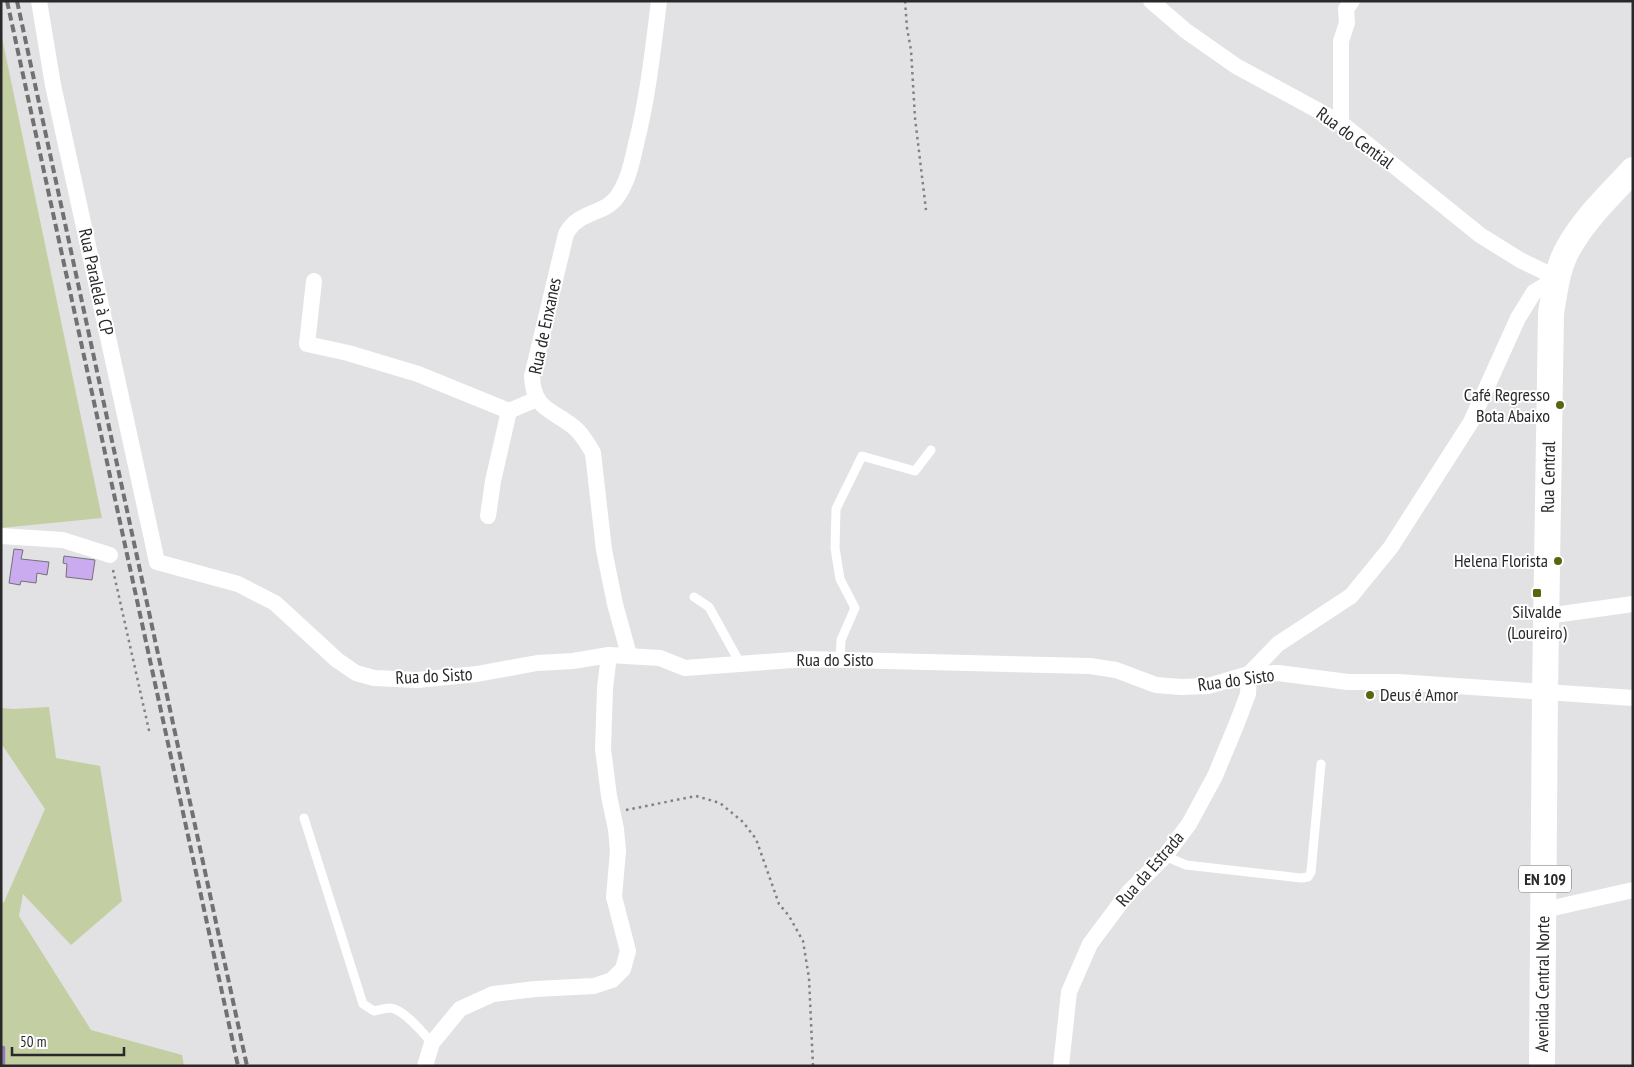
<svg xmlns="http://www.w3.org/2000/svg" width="1634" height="1067" font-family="'PT Sans Narrow',sans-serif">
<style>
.green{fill:#c3cfa2}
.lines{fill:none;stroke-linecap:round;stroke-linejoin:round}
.stream{stroke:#9778ba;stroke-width:4.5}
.building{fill:#cbabf0;stroke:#737275}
.path{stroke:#818183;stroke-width:2.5;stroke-dasharray:2.5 4;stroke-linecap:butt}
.service{stroke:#fff;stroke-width:9}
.minor{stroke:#fff;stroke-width:16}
.primary{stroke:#fff;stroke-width:26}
.rail{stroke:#717172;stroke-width:4;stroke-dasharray:8 4;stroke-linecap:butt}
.poi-dot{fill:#57660f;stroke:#fff;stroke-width:2}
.labels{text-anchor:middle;stroke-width:4;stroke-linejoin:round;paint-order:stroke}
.shield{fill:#fff;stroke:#69696a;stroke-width:1}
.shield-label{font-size:16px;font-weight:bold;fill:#29292a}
.street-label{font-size:18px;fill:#29292a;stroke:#fff}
.poi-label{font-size:18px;fill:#29292a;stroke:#fff;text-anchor:end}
</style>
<rect width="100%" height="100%" fill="#e2e1e4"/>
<!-- green -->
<g class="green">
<path d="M1 33 102 518 1 528Z"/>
<path d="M49 707 56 758 100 766 122 901 71 945 23 894 19 916 91 1030 182 1055 184 1066H1V903L4 902 45 809 1 743V708L13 709Z"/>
</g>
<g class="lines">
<!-- stream -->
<path class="stream" d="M3 1048V1066"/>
</g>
<!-- building -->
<g class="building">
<path d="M14 549 23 550 21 559 49 562 47 575 37 573 36 583 21 581 20 585 9 583Z"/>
<path d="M64 556 95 560 92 580 66 577 67 564 63 563Z"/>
</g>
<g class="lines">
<!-- path -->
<g class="path">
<path d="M905 1 907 28 911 50 915 118 926 210"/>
<path d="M113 570 150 735"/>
<path d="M626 810 696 796 720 803 743 822 756 839 779 904 789 916 803 941 809 978 813 1066"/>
</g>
<!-- service -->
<g class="service">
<path d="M694 597 709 607 740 663"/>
<path d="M840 660 841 640 855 608 840 579 835 548 836 509 862 456 915 471 931 450"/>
<path d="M304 818 363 1004 374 1011C379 1010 385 1008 390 1008 404 1009 423 1033 432 1043"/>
<path d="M1165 856 1186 865 1301 878 1308 877 1311 872 1321 764"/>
</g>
<!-- minor -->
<g class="minor">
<path d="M39 1 53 85 157 562 238 584 275 603 337 660 356 673 374 678 417 680 477 674 537 663 573 661 609 655 660 658 685 668 806 659 1090 666 1116 670 1156 685 1181 687 1208 686 1249 674 1278 673 1348 682H1398L1633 698"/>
<path d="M1151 1 1186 31 1236 66 1341 123 1480 235 1520 260 1557 278"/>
<path d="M1341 123V41L1347 23 1346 9 1352 1"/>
<path d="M314 281 307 344 348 353 418 374 509 411"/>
<path d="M488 516 493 481 509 411 537 399"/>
<path d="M1 536 63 540 110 555"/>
<path d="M1547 616 1633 604"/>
<path d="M629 655 615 604 604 550 593 453C588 444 584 437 577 430 556 410 533 412 532 376L566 234C579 210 604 215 617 197 628 182 632 162 636 144 648 97 653 49 659 1"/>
<path d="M1544 910 1633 890"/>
<path d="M425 1066 432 1043 460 1009 493 994 535 989 594 986 612 980 623 969 628 951 614 897 618 851 616 829 609 796 603 749 605 688 609 655"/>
<path d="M1061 1066 1069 992 1090 944 1128 893 1165 856 1189 824 1215 776 1237 723 1248 694 1249 674 1278 644 1351 596 1391 547 1471 422 1518 318 1534 292 1557 278"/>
</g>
<!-- primary -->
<path class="primary" id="s1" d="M1542 1066 1545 692 1551 313C1555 291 1557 267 1569 247 1585 218 1611 194 1633 170"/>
<!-- rail -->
<g class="rail">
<path d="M7 1 238 1066"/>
<path d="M17 1 247 1066"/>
</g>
</g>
<!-- markers -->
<g class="poi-dot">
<circle cx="1560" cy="405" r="5"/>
<circle cx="1558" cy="561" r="5"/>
<rect x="1532" y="588" width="10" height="10" rx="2.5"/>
<circle cx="1370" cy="695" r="5"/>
</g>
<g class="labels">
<!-- shield labels -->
<rect class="shield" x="1519" y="865.5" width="52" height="27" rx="4"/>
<g class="shield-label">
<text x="1545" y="885">EN 109</text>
</g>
<!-- street labels -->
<g class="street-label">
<text transform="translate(1355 138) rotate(36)" y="6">Rua do Cential</text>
<text transform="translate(96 282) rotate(78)" y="6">Rua Paralela à CP</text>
<text transform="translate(545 326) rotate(-78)" y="6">Rua de Enxanes</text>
<text dy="6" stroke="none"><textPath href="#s1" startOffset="589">Rua Central</textPath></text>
<text x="835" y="666">Rua do Sisto</text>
<text transform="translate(434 676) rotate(-3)" y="6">Rua do Sisto</text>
<text transform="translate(1236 680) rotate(-8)" y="6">Rua do Sisto</text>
<text transform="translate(1150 869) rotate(-49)" y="6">Rua da Estrada</text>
<text dy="6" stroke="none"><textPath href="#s1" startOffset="82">Avenida Central Norte</textPath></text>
</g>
<!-- poi labels -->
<g class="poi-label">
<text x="1550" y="401">Café Regresso<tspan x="1550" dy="21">Bota Abaixo</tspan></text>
<text x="1548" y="567">Helena Florista</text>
<text x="1537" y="618" text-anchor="middle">Silvalde<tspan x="1537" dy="21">(Loureiro)</tspan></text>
<text x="1380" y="701" text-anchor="start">Deus é Amor</text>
</g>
</g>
<!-- border -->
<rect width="1634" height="1067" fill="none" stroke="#29292a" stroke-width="5"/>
<!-- scale -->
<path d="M12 1047v8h112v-8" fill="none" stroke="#29292a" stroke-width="2.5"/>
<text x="20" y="1047" font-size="15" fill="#29292a" stroke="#ffffff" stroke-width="4" paint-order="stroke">50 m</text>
</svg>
